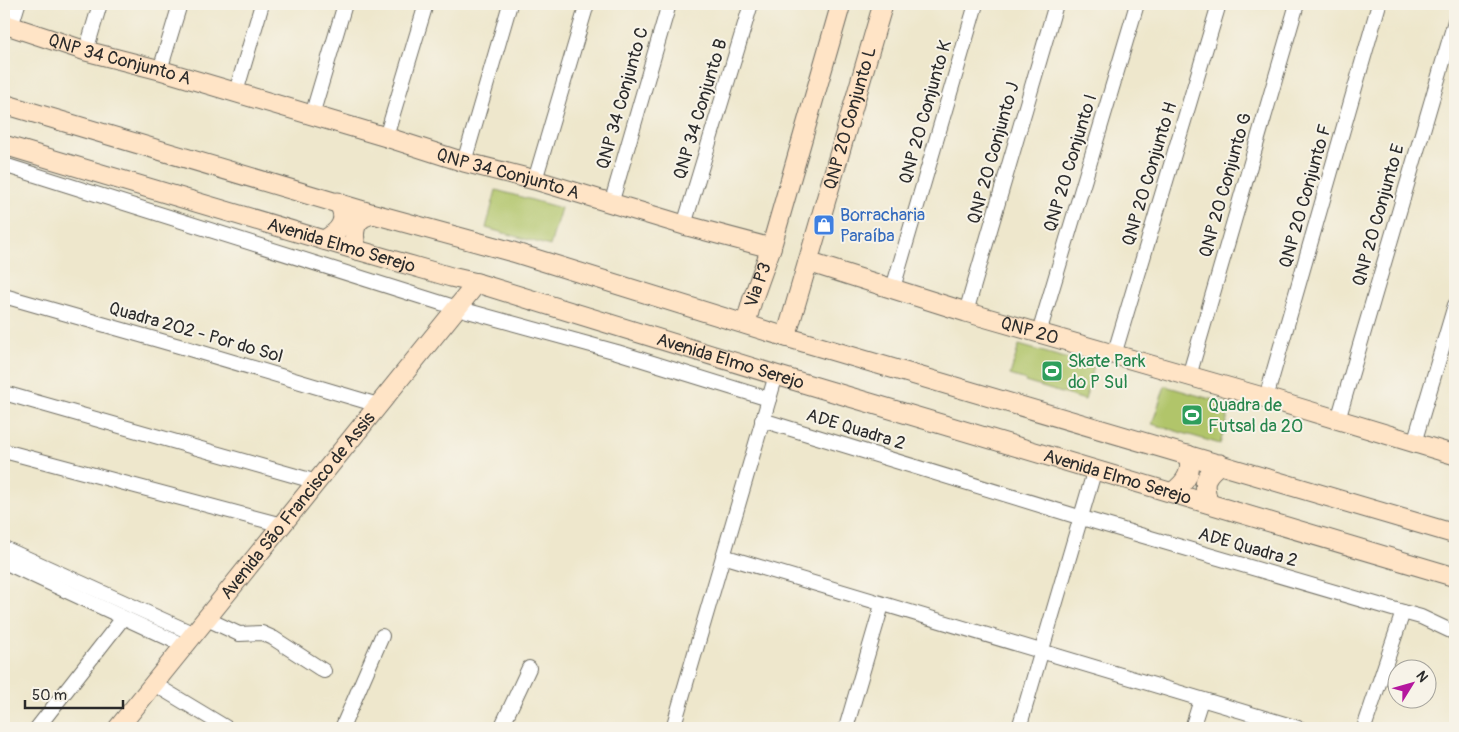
<svg xmlns="http://www.w3.org/2000/svg" width="1459" height="732" font-family="Pangolin,sans-serif">
<style>
.green{fill:#b1c56a;stroke:#6e784a}
.lines{fill:none;stroke-linecap:round;stroke-linejoin:round}
.street-casing{stroke:#6f6d63;stroke-width:16}
.secondary-casing{stroke:#6f6d63;stroke-width:21}
.street{stroke:#fff;stroke-width:14}
.secondary{stroke:#ffe4c6;stroke-width:19}
.labels{text-anchor:middle;stroke-width:4;stroke-linejoin:round;paint-order:stroke}
.street-label{font-size:18px;fill:#2b2b2b;stroke:#f7f3e8}
.shop-label{font-size:18px;fill:#366cbe;stroke:#f7f3e8;text-anchor:start}
.leisure-label{font-size:18px;fill:#27864d;stroke:#f7f3e8;text-anchor:start}
</style>
<rect width="100%" height="100%" fill="#f7f3e8"/>
<filter id="ink" filterUnits="userSpaceOnUse"><feTurbulence type="fractalNoise" baseFrequency=".02" numOctaves="2"/><feDisplacementMap in="SourceGraphic" scale="10" xChannelSelector="R" yChannelSelector="G"/><feConvolveMatrix kernelMatrix="1 2 1 2 8 2 1 2 1" color-interpolation-filters="sRGB"/></filter>
<filter id="wash" filterUnits="userSpaceOnUse"><feTurbulence type="fractalNoise" baseFrequency=".0096" numOctaves="4" result="noise"/><feDisplacementMap in="SourceGraphic" scale="20" xChannelSelector="R" yChannelSelector="G"/><feGaussianBlur stdDeviation="1.12" result="paint"/><feColorMatrix in="noise" values="0 0 0 0 0 0 0 0 0 0 0 0 0 0 0 0 0 1.4 0 .05"/><feComposite in="paint" operator="in"/></filter>
<g filter="url(#wash)">
<rect width="100%" height="100%" fill="#eee7cc"/>
<!-- green -->
<g class="green">
<path d="M496 190 561 208 550 246 486 228Z"/>
<path d="M1019 345 1094 366 1085 400 1025 382 1026 380 1010 375Z"/>
<path d="M1165 386 1231 405 1220 444 1152 424Z"/>
</g>
</g>
<g filter="url(#ink)">
<g class="lines">
<!-- street casing -->
<g class="street-casing">
<g id="street">
<path d="M11 27 18 4"/>
<path d="M86 51 100 4"/>
<path d="M160 70 180 4"/>
<path d="M236 92 262 4"/>
<path d="M312 115 345 4"/>
<path d="M386 137 426 4"/>
<path d="M464 162 510 4"/>
<path d="M4 165 457 308 617 352 769 399"/>
<path d="M535 180 587 4"/>
<path d="M611 204 669 4"/>
<path d="M684 225 751 4"/>
<path d="M893 288 976 4"/>
<path d="M4 296 186 348 378 405"/>
<path d="M966 312 1056 4"/>
<path d="M1039 333 1137 4"/>
<path d="M1114 355 1219 4"/>
<path d="M1189 376 1297 4"/>
<path d="M4 393 317 482"/>
<path d="M1266 398 1379 4"/>
<path d="M762 420 1082 518 1403 612 1421 617 1455 633"/>
<path d="M1338 420 1455 21"/>
<path d="M1414 443 1455 305"/>
<path d="M4 451 282 525"/>
<path d="M4 548 194 634"/>
<path d="M723 556 1298 728"/>
<path d="M4 562 185 646"/>
<path d="M207 619 239 634 262 633 273 638 324 671"/>
<path d="M154 684 227 728"/>
<path d="M37 728 123 618"/>
<path d="M342 728 382 636"/>
<path d="M501 728 529 668"/>
<path d="M673 728 776 375"/>
<path d="M846 728 882 605"/>
<path d="M1019 728 1095 469"/>
<path d="M1192 728 1201 700"/>
<path d="M1364 728 1403 612"/>
</g>
</g>
<!-- secondary casing -->
<g class="secondary-casing">
<g id="secondary">
<path id="s1" d="M4 24 86 51 160 70 386 137 464 162 535 180 684 225 771 248"/>
<path d="M4 104 374 214 513 252 786 337 1455 534"/>
<path id="s2" d="M4 145 357 250 451 277 477 283 776 375 1455 577"/>
<path d="M324 240C340 231 349 220 338 202"/>
<path d="M357 250C352 233 353 217 374 214"/>
<path id="s3" d="M808 262 966 312 1266 398 1455 455"/>
<path id="s4" d="M746 323 752 301 771 248 841 4"/>
<path id="s5" d="M786 337 883 4"/>
<path d="M1173 492C1186 482 1193 472 1188 455"/>
<path d="M1208 502C1203 483 1203 477 1220 464"/>
<path id="s6" d="M118 728 477 283"/>
</g>
</g>
<!-- street -->
<use href="#street" class="street"/>
<!-- secondary -->
<use href="#secondary" class="secondary"/>
</g>
</g>
<!-- icons -->
<defs>
<g id="shop-square" transform="scale(1.125)"><rect x="-9" y="-9" width="18" height="18" rx="4" fill="#3f7fe0" stroke="#f7f3e8"/><path d="M-5-2.5h2.3a2.7 3.5 0 0 1 5.4 0H5L5.5 6h-11ZM-1.5-2.5h3a1.5 2.3 0 0 0-3 0Z" fill="#fff"/></g>
<g id="stadium-square" transform="scale(1.125)"><rect x="-9" y="-9" width="18" height="18" rx="4" fill="#2e9e5b" stroke="#f7f3e8"/><path d="M0-5a6.5 5 0 1 0 0 10a6.5 5 0 1 0 0-10ZM-3.5-1.8h7v3.6h-7Z" fill="#fff"/></g>
</defs>
<g fill-rule="evenodd">
<use href="#shop-square" x="824" y="225"/>
<use href="#stadium-square" x="1052" y="371"/>
<use href="#stadium-square" x="1192" y="415"/>
</g>
<g class="labels">
<!-- street labels -->
<g class="street-label">
<text dy="6" stroke="none"><textPath href="#s1" startOffset="121">QNP 34 Conjunto A</textPath></text>
<text transform="translate(622 98) rotate(-74)" y="6">QNP 34 Conjunto C</text>
<text transform="translate(700 109) rotate(-73)" y="6">QNP 34 Conjunto B</text>
<text transform="translate(925 112) rotate(-74)" y="6">QNP 20 Conjunto K</text>
<text dy="6" stroke="none"><textPath href="#s5" startOffset="228">QNP 20 Conjunto L</textPath></text>
<text transform="translate(993 153) rotate(-74)" y="6">QNP 20 Conjunto J</text>
<text transform="translate(1070 163) rotate(-73)" y="6">QNP 20 Conjunto I</text>
<text dy="6" stroke="none"><textPath href="#s1" startOffset="526">QNP 34 Conjunto A</textPath></text>
<text transform="translate(1149 174) rotate(-73)" y="6">QNP 20 Conjunto H</text>
<text transform="translate(1225 185) rotate(-74)" y="6">QNP 20 Conjunto G</text>
<text transform="translate(1305 196) rotate(-74)" y="6">QNP 20 Conjunto F</text>
<text transform="translate(1378 215) rotate(-74)" y="6">QNP 20 Conjunto E</text>
<text dy="6" stroke="none"><textPath href="#s2" startOffset="352">Avenida Elmo Serejo</textPath></text>
<text dy="6" stroke="none"><textPath href="#s4" startOffset="40">Via P3</textPath></text>
<text dy="6" stroke="none"><textPath href="#s3" startOffset="232">QNP 20</textPath></text>
<text transform="translate(196 332) rotate(16)" y="6">Quadra 202 - Por do Sol</text>
<text dy="6" stroke="none"><textPath href="#s2" startOffset="758">Avenida Elmo Serejo</textPath></text>
<text transform="translate(856 429) rotate(17)" y="6">ADE Quadra 2</text>
<text dy="6" stroke="none"><textPath href="#s2" startOffset="1162">Avenida Elmo Serejo</textPath></text>
<text dy="6" stroke="none"><textPath href="#s6" startOffset="286">Avenida São Francisco de Assis</textPath></text>
<text transform="translate(1248 547) rotate(16)" y="6">ADE Quadra 2</text>
</g>
<!-- shop labels -->
<g class="shop-label">
<text x="840" y="221">Borracharia<tspan x="840" dy="21">Paraíba</tspan></text>
</g>
<!-- leisure labels -->
<g class="leisure-label">
<text x="1068" y="367">Skate Park<tspan x="1068" dy="21">do P Sul</tspan></text>
<text x="1208" y="411">Quadra de<tspan x="1208" dy="21">Futsal da 20</tspan></text>
</g>
</g>
<!-- margin -->
<rect width="1459" height="732" fill="none" stroke="#f7f3e8" stroke-width="20"/>
<!-- north arrow -->
<g transform="translate(1412 684) rotate(53)"><circle r="24" fill="#f7f3e8" stroke="#a5a39c"/>
<path d="M0-4L9 19L0 12L-9 19Z" fill="#b5179e"/>
<text y="-8" font-size="14" font-weight="bold" text-anchor="middle" fill="#2b2b2b">N</text>
</g>
<!-- scale -->
<path d="M25 700v8h98v-8" fill="none" stroke="#2b2b2b" stroke-width="2.5"/>
<text x="32" y="700" font-size="15" fill="#2b2b2b" stroke="#f7f3e8" stroke-width="4" paint-order="stroke">50 m</text>
</svg>
